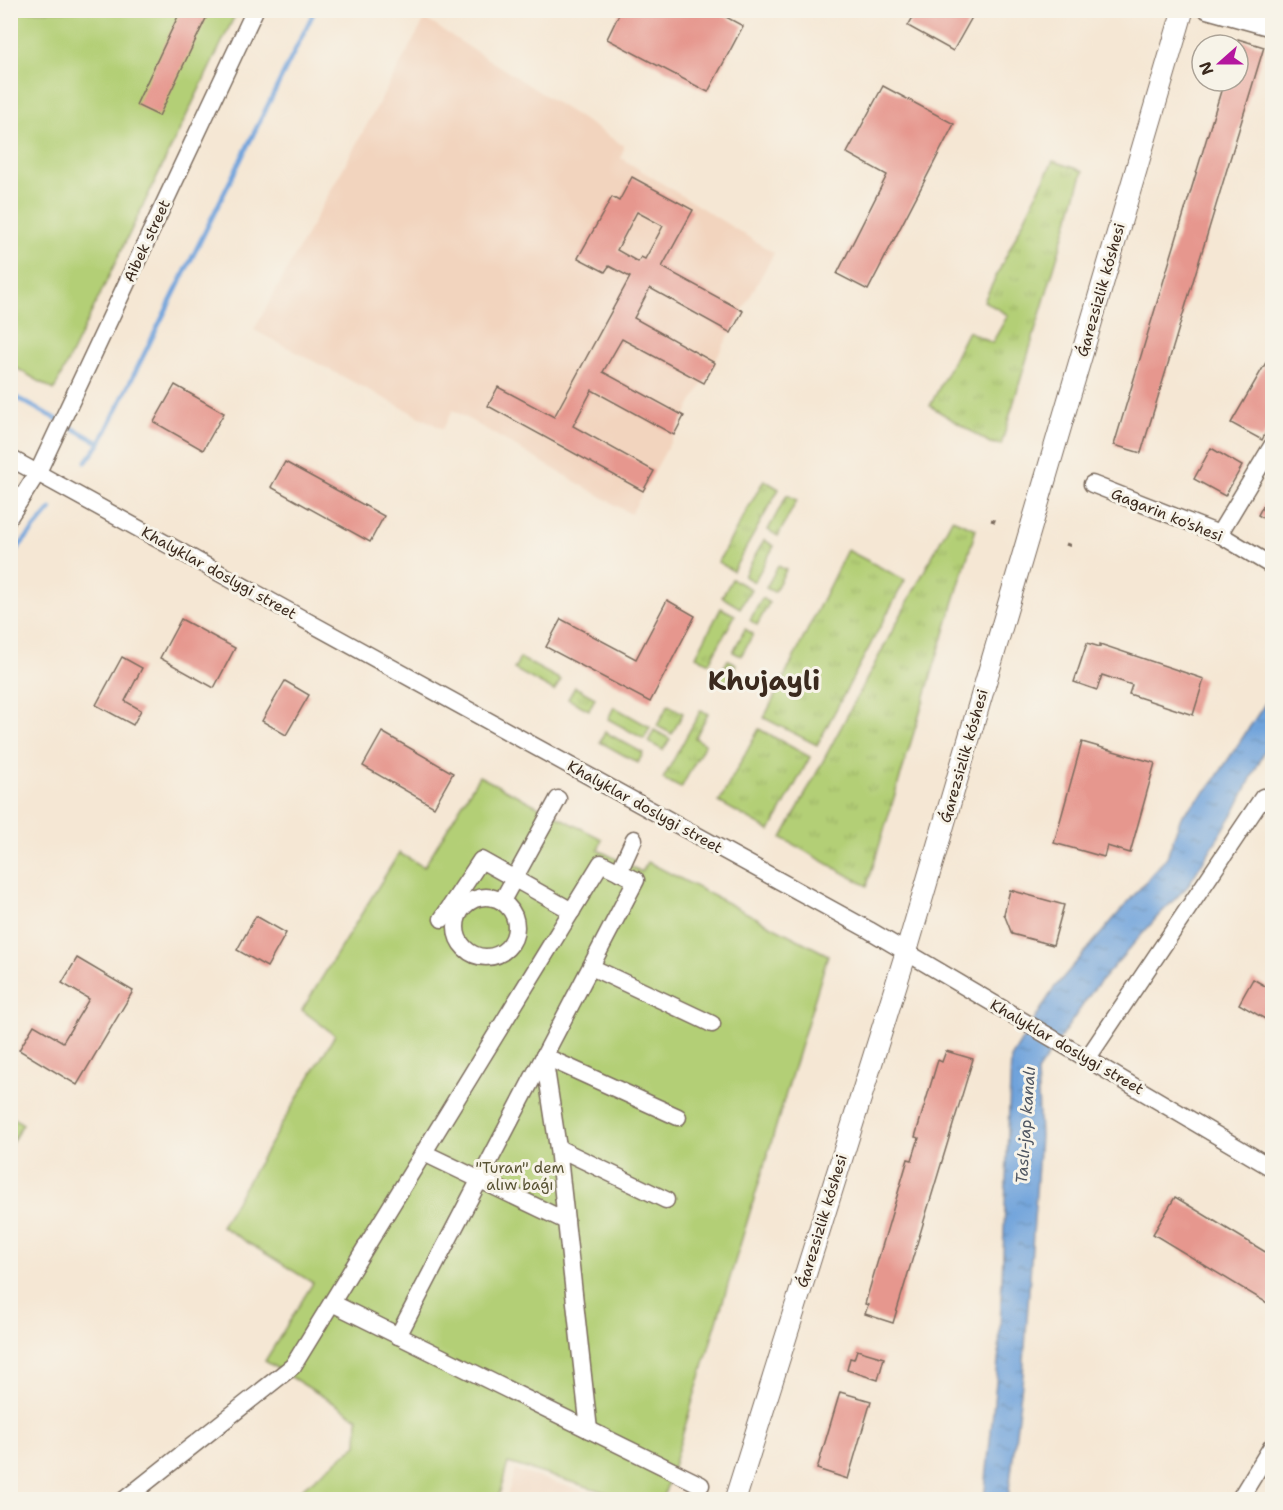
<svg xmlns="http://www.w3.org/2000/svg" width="1283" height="1510" font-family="'Shantell Sans',sans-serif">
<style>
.built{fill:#f2d4be}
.grass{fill:url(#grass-tufts);stroke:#777c4a;stroke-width:1.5}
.park{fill:#b3cf76;stroke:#777c4a;stroke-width:1.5}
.water{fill:url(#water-ripples);stroke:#55667c;stroke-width:1.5}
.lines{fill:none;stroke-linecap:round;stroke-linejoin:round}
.stream{stroke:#6fa3db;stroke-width:4.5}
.building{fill:#e6978e;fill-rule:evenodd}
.minor-casing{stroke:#7c6c5e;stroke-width:19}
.major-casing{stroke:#7c6c5e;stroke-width:23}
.path{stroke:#7c6c5e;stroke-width:3;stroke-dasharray:4.5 4.5;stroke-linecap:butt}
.minor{stroke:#fff;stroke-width:16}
.major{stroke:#fff;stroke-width:21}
.labels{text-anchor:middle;stroke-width:6;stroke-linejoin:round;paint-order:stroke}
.street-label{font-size:15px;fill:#3b2a1e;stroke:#f7f3e8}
.park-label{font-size:15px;fill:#595334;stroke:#f7f3e8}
.water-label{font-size:16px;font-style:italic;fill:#4d5460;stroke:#f7f3e8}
.town-label{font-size:27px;font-weight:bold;fill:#3b2a1e;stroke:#f7f3e8}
</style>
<defs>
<pattern id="grass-tufts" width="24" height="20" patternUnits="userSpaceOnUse" patternTransform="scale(1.5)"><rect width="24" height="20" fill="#b3cf76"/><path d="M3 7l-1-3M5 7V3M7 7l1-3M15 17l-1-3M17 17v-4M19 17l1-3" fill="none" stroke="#9bb266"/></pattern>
<pattern id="water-ripples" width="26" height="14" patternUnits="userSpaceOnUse" patternTransform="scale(1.5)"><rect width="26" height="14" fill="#6fa3db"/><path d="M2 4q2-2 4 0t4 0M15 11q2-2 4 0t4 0" fill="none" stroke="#5c85b1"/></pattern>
</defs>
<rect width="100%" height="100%" fill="#f7f3e8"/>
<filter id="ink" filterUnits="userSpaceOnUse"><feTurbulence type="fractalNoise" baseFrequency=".0167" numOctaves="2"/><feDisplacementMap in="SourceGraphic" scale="12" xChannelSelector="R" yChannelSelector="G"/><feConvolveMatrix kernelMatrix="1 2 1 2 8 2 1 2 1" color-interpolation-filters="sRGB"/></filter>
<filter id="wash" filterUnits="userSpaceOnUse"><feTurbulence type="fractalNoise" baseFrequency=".008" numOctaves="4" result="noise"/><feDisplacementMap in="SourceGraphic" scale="24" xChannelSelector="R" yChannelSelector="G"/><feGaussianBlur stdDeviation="1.35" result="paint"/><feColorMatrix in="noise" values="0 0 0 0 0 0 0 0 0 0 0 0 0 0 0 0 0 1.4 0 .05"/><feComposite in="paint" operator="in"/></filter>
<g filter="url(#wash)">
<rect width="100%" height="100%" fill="#f5e7d4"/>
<!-- built -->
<g class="built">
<path d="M425 19 624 146 621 158 774 253 631 514 453 410 443 429 254 330Z"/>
<path d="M515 1470 609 1499H506Z"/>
</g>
<!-- grass -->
<g class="grass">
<path d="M1053 161 1083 171 1001 445 990 443 930 406 968 331 992 343 1008 315 984 301Z"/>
<path d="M764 480 779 489 733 571 718 562Z"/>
<path d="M787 495 797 500 778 536 768 530Z"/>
<path d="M952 519 976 529 867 886 782 838Z"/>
<path d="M764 540 774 546 754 582 744 576Z"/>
<path d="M847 550 905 580 817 745 764 718Z"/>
<path d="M778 566 786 570 774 592 766 588Z"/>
<path d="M732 579 751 589 740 608 722 597Z"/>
<path d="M762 598 769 603 757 625 750 620Z"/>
<path d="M721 608 735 615 709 663 696 656Z"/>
<path d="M745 629 753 634 741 656 733 652Z"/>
<path d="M520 658 561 680 554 691 514 669Z"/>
<path d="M728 660 736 664 724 686 716 682Z"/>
<path d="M575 687 595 698 589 710 568 699Z"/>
<path d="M668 705 683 713 672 734 657 726Z"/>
<path d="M614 707 650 727 644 739 608 719Z"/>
<path d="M701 710 708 714 695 738 705 744 681 788 663 779Z"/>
<path d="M759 729 810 757 770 831 719 802Z"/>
<path d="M654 730 670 739 663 750 648 742Z"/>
<path d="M605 732 643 753 638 763 600 742Z"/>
</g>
<!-- park -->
<g class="park">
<path d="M11 11H237L54 390 11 365Z"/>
<path d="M479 776 602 839 598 850 642 872 648 862 828 955 663 1499H628L508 1463 498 1499H289L357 1445 358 1418 265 1361 313 1283 221 1226 335 1035 302 1010 399 853 424 867Z"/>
<path d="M11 1116 23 1124 11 1144Z"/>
</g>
<!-- water -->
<path class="water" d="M1272 693V736L1235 811 1187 887 1159 915 1093 990 1037 1072 1040 1136 1023 1375 1008 1499 984 1500 999 1352 1011 1058 1054 988 1167 857 1181 817 1212 784Z"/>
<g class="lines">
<!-- stream -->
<g class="stream">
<path d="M10 394 100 443"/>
<path d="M86 462 100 443 315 10"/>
<path d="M10 557 51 509"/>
</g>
</g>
<g id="blocks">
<!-- building -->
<g class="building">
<path d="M181 10H210L159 116 136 105Z"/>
<path d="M621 10H713L743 26 708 92 607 39Z"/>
<path d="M917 10H976L953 51 908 26Z"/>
<path d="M1238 39 1264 47 1141 453 1114 445 1224 81H1238Z"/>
<path d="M883 86 954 124 868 290 837 274 887 175 847 153Z"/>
<path d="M632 177 693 210 662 267 743 311 731 333 650 288 634 318 715 363 704 383 622 339 603 372 684 416 674 435 592 390 573 426 654 471 643 491 488 406 498 387 554 417 630 277 609 266 605 272 578 258 612 197 619 201ZM637 212 663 226 645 259 641 257 638 262 617 250Z"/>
<path d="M1272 352V421L1262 440 1231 423Z"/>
<path d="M175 385 224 413 203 450 154 422Z"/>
<path d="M1211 448 1242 466 1225 496 1194 479Z"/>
<path d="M285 462 384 516 370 542 271 487Z"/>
<path d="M1272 489V524L1258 515Z"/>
<path d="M667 600 695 616 650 702 546 647 561 619 636 659Z"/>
<path d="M181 619 235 648 214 688 160 658Z"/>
<path d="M1087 643 1100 647V644L1204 679 1193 715 1129 694 1132 685 1102 675 1097 690 1074 682Z"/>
<path d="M122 657 142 668 125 701 141 710 133 725 96 705Z"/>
<path d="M285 681 309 695 286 735 262 721Z"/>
<path d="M382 732 453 773 434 807 363 766Z"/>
<path d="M1082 742 1155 763 1130 853 1107 846 1104 857 1054 843Z"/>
<path d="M1010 890 1064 905 1053 945 1012 934 1004 914Z"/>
<path d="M256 916 286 933 267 967 237 950Z"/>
<path d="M77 958 133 991 77 1085 19 1050 34 1025 63 1042 89 999 62 983Z"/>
<path d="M1253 979 1272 990V1023L1239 1004Z"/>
<path d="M946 1051 973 1059 893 1323 865 1314 868 1305 865 1304 908 1159 912 1160 919 1138 915 1137 938 1060 942 1062Z"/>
<path d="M1175 1197 1272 1256V1306L1153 1234Z"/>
<path d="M857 1350 884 1358 878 1380 847 1370 850 1358 854 1359Z"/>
<path d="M840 1392 871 1401 848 1479 817 1469Z"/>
</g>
</g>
</g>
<g filter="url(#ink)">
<use href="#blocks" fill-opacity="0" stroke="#7c6c5e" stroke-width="1.5"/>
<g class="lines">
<!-- minor casing -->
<g class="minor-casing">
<g id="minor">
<path d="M1207 10 1272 28"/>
<path d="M10 458 869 930 1272 1168"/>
<path d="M1092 484 1219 534 1272 566"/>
<path d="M10 516 38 472 255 10"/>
<path d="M1219 534 1272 446"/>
<path d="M619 872 634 839"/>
<circle cx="486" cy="927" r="30"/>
<path d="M502 901 558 799"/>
<path d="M442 919 481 860 572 911"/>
<path d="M591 967 712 1024"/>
<path d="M544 1056 558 1148 589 1430"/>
<path d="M544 1056 678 1117"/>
<path d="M1087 1059 1263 797 1272 802"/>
<path d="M558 1148 666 1200"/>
<path d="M424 1153 566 1221"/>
<path d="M332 1303 701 1485"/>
<path d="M124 1500 293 1366 601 863 636 880 398 1336"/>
<path d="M1239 1500 1272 1446"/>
</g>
</g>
<!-- major casing -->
<g class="major-casing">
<path id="major" d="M735 1500 906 953 1183 10"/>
</g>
<!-- path -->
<g class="path">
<path d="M991 520 998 522"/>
<path d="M1066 544 1074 547"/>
</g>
<!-- minor -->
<use href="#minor" class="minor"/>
<!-- major -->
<use href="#major" class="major"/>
</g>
</g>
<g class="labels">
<!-- street labels -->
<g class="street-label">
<text transform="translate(147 241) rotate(-65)" y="5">Aibek street</text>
<text transform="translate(1101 290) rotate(-74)" y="5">Ǵarezsizlik kóshesi</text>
<text transform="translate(1167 515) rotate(22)" y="5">Gagarin ko'shesi</text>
<text transform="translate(219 573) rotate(29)" y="5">Khalyklar doslygi street</text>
<text transform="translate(964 756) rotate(-74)" y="5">Ǵarezsizlik kóshesi</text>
<text transform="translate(645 807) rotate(29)" y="5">Khalyklar doslygi street</text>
<text transform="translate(1067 1047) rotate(30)" y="5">Khalyklar doslygi street</text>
<text transform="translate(822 1221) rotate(-73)" y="5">Ǵarezsizlik kóshesi</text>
</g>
<!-- park labels -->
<g class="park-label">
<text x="520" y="1173">"Turan" dem<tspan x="520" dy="17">alıw baǵı</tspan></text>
</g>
<!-- water labels -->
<g class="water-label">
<text transform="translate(1025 1125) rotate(-86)" y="6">Taslı-jap kanalı</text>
</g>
<!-- town labels -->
<g class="town-label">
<text x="764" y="690">Khujayli</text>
</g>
</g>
<!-- margin -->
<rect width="1283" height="1510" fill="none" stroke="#f7f3e8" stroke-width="36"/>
<!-- north arrow -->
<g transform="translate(1220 63) rotate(249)"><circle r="28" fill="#f7f3e8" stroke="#aca397" stroke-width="1.5"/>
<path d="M0-4.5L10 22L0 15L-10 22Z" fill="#b5179e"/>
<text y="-9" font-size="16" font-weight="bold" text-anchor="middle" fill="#3b2a1e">N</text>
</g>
</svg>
